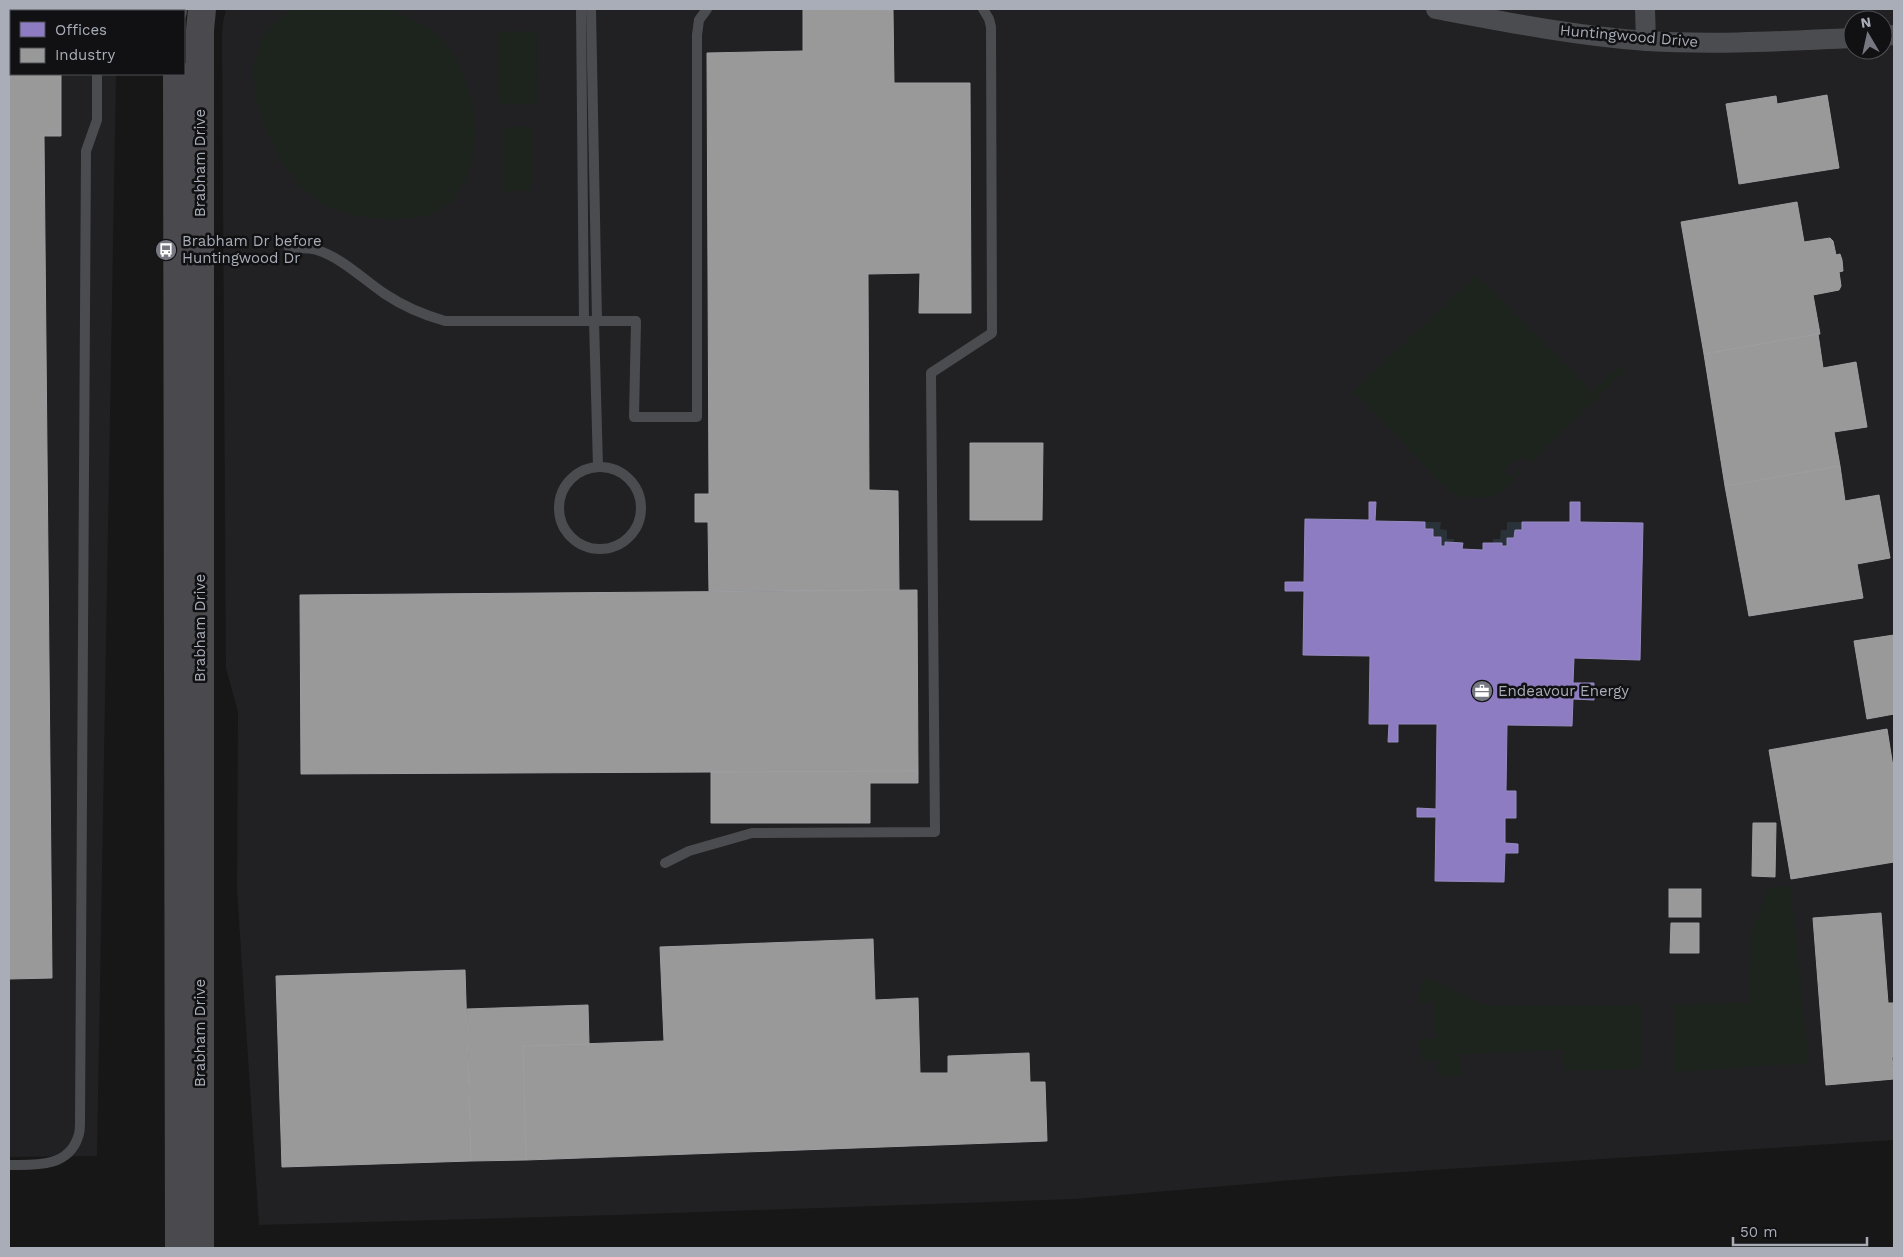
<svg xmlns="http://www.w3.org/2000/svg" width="1903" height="1257" font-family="'Work Sans',sans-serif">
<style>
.built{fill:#212123;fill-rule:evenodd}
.green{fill:#1d241e}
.water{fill:#2a3239}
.offices{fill:#8e7cc3;stroke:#968bc0}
.industry{fill:#999;stroke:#9e9fa2}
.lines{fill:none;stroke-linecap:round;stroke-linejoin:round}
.path{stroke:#4d4e52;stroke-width:3;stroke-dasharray:2.5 4;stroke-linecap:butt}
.lane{stroke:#4b4c50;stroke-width:10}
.street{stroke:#4b4c50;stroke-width:20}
.secondary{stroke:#4a4a4e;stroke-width:28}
.labels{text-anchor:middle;stroke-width:5;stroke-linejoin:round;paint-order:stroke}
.street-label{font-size:15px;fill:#a8adb8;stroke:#111113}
.poi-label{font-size:15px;fill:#a8adb8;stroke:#111113;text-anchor:start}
</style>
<rect width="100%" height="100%" fill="#171717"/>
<!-- built -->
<g class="built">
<path d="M9 9H55L61 11H11V74H116L97 1156 9 1157Z"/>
<path d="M226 9H1894V1140L1340 1176 1074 1199 616 1215 259 1225 237 890 238 712 226 668 222 35 223 22ZM1853 20H1883V50H1853Z"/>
</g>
<!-- green -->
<g class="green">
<path d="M294 9H390L428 28 442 39 456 58 466 82 474 111 475 137 472 159 466 180 451 202 431 215 395 220 363 217 329 208 301 187 278 157 264 125 256 98 253 70 260 42 273 23Z"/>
<path d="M536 31 537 103 497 104V32Z"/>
<rect x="503" y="127" width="29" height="64"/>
<path d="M1477 275 1592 392 1621 365 1626 370 1531 462 1520 457 1503 469 1511 478 1518 470 1521 473C1514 480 1506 489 1497 494 1487 500 1461 499 1451 493L1353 391Z"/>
<path d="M1790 885 1809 1063 1674 1072 1675 1005 1749 1002 1751 933 1768 889Z"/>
<path d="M1426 977 1479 1003 1487 1005H1642L1641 1069 1564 1071 1563 1050 1460 1054 1461 1075 1438 1076 1437 1060 1421 1061 1419 1039 1435 1038 1433 1001 1420 1003V989Z"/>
</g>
<!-- water -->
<g class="water">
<path d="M1425 522H1441L1440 529 1447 530V539H1454V543L1441 546V537H1433V529H1425Z"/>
<path d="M1507 522H1522V530H1515L1514 538H1507V546H1502V543H1493V539H1500L1501 530H1507Z"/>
</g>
<!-- offices -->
<path class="offices" d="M1369 502H1376L1375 521 1425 522V529H1433V537H1441V546H1445V542L1463 543 1462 549 1483 550V543H1502V546H1507V538H1514L1515 530H1522V522H1570V502H1580V522L1643 523 1640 660 1574 658 1573 683H1594V700L1573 699 1572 726 1507 725 1506 791H1516V818H1505V843L1518 844V853H1505L1504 882 1435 881 1436 817H1417V808L1436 809 1437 724H1398V742H1388L1389 724H1369L1370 656 1303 655 1304 591H1285V582H1304L1305 519 1369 520Z"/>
<!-- industry -->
<g class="industry">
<path d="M803 9 893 10 894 83H970L971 313H919L920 273 868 274 869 490 898 491 899 590 709 591 708 522H695V494H709L707 53 803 51Z"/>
<path d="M9 52H11V74H61V136H44L52 978 9 979Z"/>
<path d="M1827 95 1839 168 1739 184 1726 104 1776 96 1777 104Z"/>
<path d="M1797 202 1804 242 1830 238 1833 241 1836 255 1840 254 1842 260 1843 271 1839 272 1841 286 1839 290 1813 295 1820 334 1704 354 1681 222Z"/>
<path d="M1818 334 1823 368 1856 362 1867 427 1834 432 1840 466 1725 486 1704 354Z"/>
<path d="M970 443H1043L1042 520H970Z"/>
<path d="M1840 466 1845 501 1879 495 1890 558 1857 564 1863 598 1749 616 1725 486Z"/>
<path d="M917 590 918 771 301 774 300 595Z"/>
<path d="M1894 635V714L1867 719 1854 641Z"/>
<path d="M1887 729 1894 773V862L1791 879 1769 750Z"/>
<path d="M918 771V783H870V823H711V772Z"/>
<path d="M1753 823H1776L1775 877 1752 876Z"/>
<rect x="1669" y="889" width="32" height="28"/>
<path d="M1881 913 1888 1003H1894V1057H1892L1894 1079 1826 1085 1813 918Z"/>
<path d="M1671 923H1699V953H1670Z"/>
<path d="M873 939 875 1000 918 998 920 1073H948V1056L1029 1053 1030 1082H1045L1047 1141 526 1160 523 1046 664 1041 660 947Z"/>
<path d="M465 970 471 1161 282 1167 276 976Z"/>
<path d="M588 1005 589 1044 523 1046 526 1160 471 1161 467 1009Z"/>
</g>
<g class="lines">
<!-- path -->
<path class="path" d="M142 9 143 11 150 9"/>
<!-- lane -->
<g class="lane">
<path d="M581 9 584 321"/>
<path d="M591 9 597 321"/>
<path d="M9 28H11"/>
<path d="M289 248C298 248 308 247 317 250 342 258 363 279 385 294 403 306 424 315 445 321H636L634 417H697V35L699 20 707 9"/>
<path d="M594 321 598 467"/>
<circle cx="600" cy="508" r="41"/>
<path d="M665 863 689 851 752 833 935 832 931 373 992 333 991 27 989 19 983 9"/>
<path d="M9 1165C34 1165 68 1168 78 1137 80 1133 80 1126 80 1121L86 151 97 120V74"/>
</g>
<!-- street -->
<g class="street">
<path d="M1436 9C1505 22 1577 36 1647 41 1716 45 1784 41 1853 38"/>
<path d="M1645 9 1646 41"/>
<path d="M1883 36 1894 35"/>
</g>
<!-- secondary -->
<g class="secondary">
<path d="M173 9V11"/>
<path d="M177 74 179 1248"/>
<path d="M200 1248V30L202 9"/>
</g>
</g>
<!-- icons -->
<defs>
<g id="bus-disc" transform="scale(1.125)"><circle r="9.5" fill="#757880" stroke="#111113"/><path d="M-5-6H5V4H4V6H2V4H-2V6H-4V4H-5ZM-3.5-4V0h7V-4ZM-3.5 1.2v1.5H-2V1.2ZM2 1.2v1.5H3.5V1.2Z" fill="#fff"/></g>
<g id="office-disc" transform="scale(1.125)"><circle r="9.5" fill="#757880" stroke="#111113"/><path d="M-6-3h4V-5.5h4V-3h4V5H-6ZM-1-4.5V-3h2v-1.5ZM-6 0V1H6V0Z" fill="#fff"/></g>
</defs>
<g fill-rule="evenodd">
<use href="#bus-disc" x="166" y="250"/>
<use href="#office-disc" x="1482" y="691"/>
</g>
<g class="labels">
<!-- street labels -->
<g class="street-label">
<text transform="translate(1629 36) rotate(5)" y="5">Huntingwood Drive</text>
<text transform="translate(200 163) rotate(-90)" y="5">Brabham Drive</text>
<text transform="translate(200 628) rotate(-90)" y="5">Brabham Drive</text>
<text transform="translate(200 1033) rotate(-90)" y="5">Brabham Drive</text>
</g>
<!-- poi labels -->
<g class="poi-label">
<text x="182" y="246">Brabham Dr before<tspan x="182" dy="17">Huntingwood Dr</tspan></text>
<text x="1498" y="696">Endeavour Energy</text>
</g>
</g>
<!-- border -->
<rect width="1903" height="1257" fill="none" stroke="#a8adb8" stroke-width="20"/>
<!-- legend -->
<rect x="10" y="10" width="175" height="65" fill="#111113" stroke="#4d4f55"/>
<rect x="20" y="22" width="25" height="15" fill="#8e7cc3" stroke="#4d4f55"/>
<text x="55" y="35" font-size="15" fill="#a8adb8">Offices</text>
<rect x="20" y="48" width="25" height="15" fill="#999999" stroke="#4d4f55"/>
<text x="55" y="60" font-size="15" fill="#a8adb8">Industry</text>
<!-- north arrow -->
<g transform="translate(1868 35) rotate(351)"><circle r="24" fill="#111113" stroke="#4d4f55"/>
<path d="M0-4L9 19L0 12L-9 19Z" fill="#757880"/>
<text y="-8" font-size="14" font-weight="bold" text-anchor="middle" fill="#a8adb8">N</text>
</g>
<!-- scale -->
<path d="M1733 1237v8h134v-8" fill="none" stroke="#a8adb8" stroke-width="2.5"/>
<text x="1740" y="1237" font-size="15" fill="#a8adb8" stroke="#111113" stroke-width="4" paint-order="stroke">50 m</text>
</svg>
